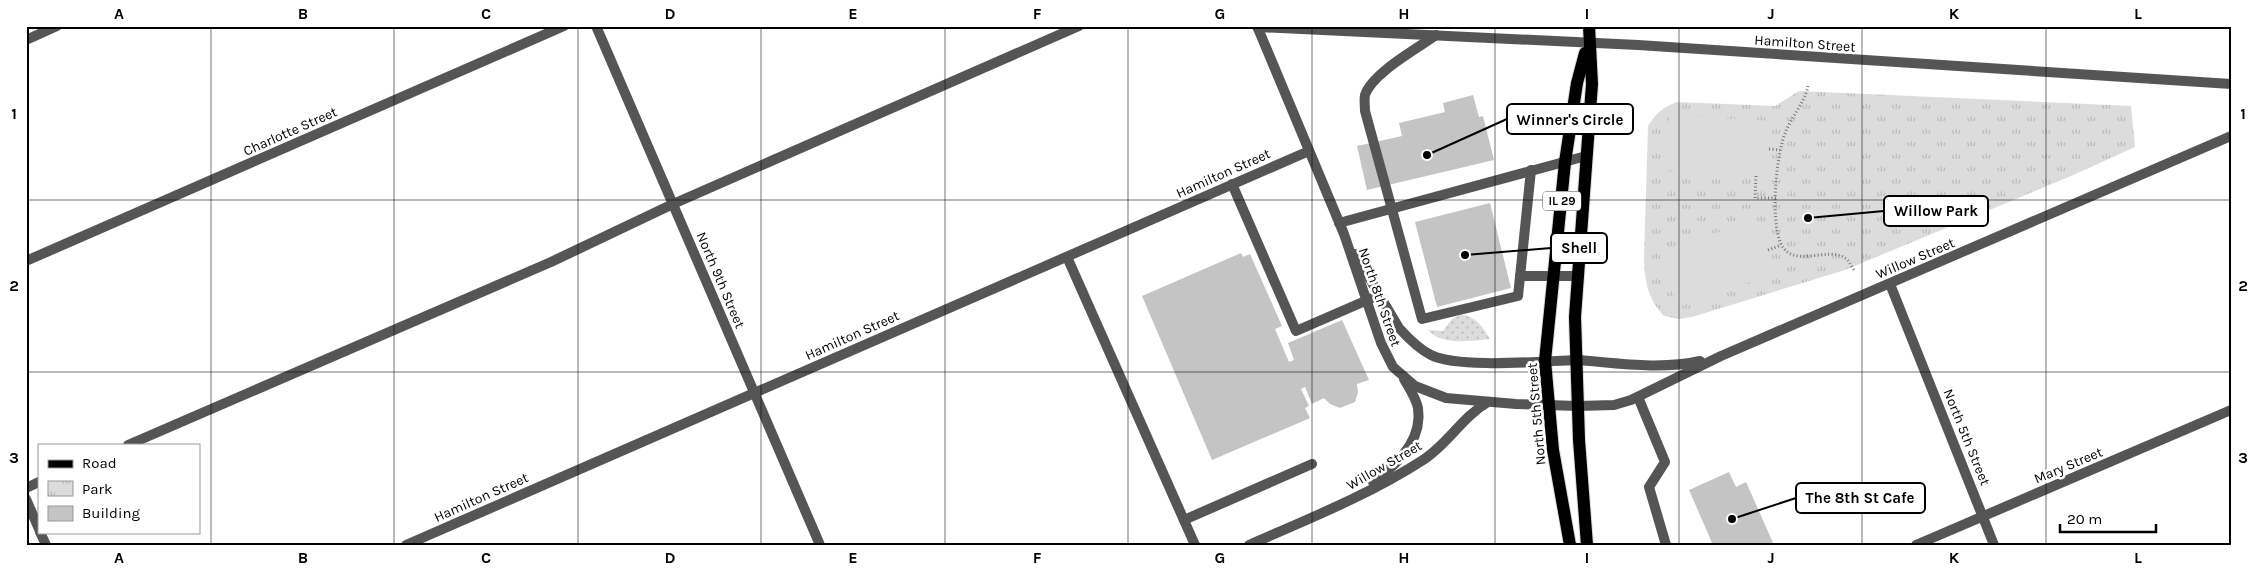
<svg xmlns="http://www.w3.org/2000/svg" width="2257" height="571" font-family="Karla,sans-serif">
<style>
.grass{fill:url(#grass-dots)}
.park{fill:url(#park-tufts)}
.pitch{fill:#dcdcdc}
.building{fill:#c4c4c4}
.lines{fill:none;stroke-linecap:round;stroke-linejoin:round}
.primary-casing{stroke:#dbdbdb;stroke-width:14}
.path{stroke:#777;stroke-width:3;stroke-dasharray:1 2.5;stroke-linecap:butt}
.service{stroke:#555;stroke-width:10}
.minor{stroke:#555;stroke-width:10}
.tertiary{stroke:#555;stroke-width:10}
.primary{stroke:#000;stroke-width:12}
.grid{fill:none;stroke:#000;stroke-width:1;stroke-opacity:0.55}
.labels{text-anchor:middle;stroke-width:5;stroke-linejoin:round;paint-order:stroke}
.shield{fill:#fff;stroke:#4c4c4c;stroke-width:1}
.shield-label{font-size:12px;font-weight:bold;fill:#000}
.street-label{font-size:14px;fill:#000;stroke:#fff}
.leader{fill:none;stroke:#000;stroke-width:2}
.callout-dot{fill:#000;stroke:#fff;stroke-width:2}
.callout{fill:#fff;stroke:#000;stroke-width:2}
.callout-label{font-size:15px;text-anchor:middle;font-weight:bold;fill:#000}
.neatline{fill:none;stroke:#000;stroke-width:2}
.grid-label{font-size:16px;text-anchor:middle;font-weight:bold;fill:#000}
</style>
<defs>
<pattern id="grass-dots" width="8" height="8" patternUnits="userSpaceOnUse" patternTransform="scale(1.25)"><rect width="8" height="8" fill="#dcdcdc"/><path d="M2 2h.1M6 6h.1" fill="none" stroke="#bbb" stroke-width="1.8" stroke-linecap="round"/></pattern>
<pattern id="park-tufts" width="24" height="20" patternUnits="userSpaceOnUse" patternTransform="scale(1.25)"><rect width="24" height="20" fill="#dcdcdc"/><path d="M3 7l-1-3M5 7V3M7 7l1-3M15 17l-1-3M17 17v-4M19 17l1-3" fill="none" stroke="#bbb"/></pattern>
</defs>
<rect width="100%" height="100%" fill="#fff"/>
<!-- grass -->
<path class="grass" d="M1460 315C1474 314 1484 328 1490 339 1471 341 1442 346 1428 330L1443 331 1452 319Z"/>
<!-- park -->
<path class="park" d="M1799 91 2131 106 2135 147 2071 176 1845 270 1692 317 1679 319 1664 316C1648 299 1645 282 1644 260L1648 126C1656 113 1663 107 1677 102L1775 106Z"/>
<!-- pitch -->
<g class="pitch">
<path d="M1669 115 1771 121 1767 177 1665 170Z"/>
<path d="M1757 219 1776 273 1678 307 1659 252Z"/>
</g>
<!-- building -->
<g class="building">
<path d="M1473 95 1479 117 1483 116 1494 160 1367 190 1357 146 1402 136 1399 123 1445 112 1443 103Z"/>
<path d="M1490 203 1511 288 1437 307 1415 222Z"/>
<path d="M1241 253 1243 257 1250 254 1282 326 1275 329 1289 362 1294 360 1288 343 1342 320 1369 380 1357 384 1358 392 1355 402 1340 408 1330 404 1324 398 1312 404 1305 387 1301 389 1309 406 1305 408 1310 418 1212 460 1142 296Z"/>
<path d="M1729 472 1736 487 1746 482 1774 545H1713L1689 490Z"/>
</g>
<g class="lines">
<!-- primary casing -->
<g class="primary-casing">
<g id="primary">
<path d="M1570 545 1553 450 1545 361 1565 162 1577 83 1585 53"/>
<path d="M1587 545 1579 440 1575 317 1592 84 1589 26"/>
</g>
</g>
<!-- path -->
<g class="path">
<path d="M1808 86C1805 102 1792 116 1786 131 1776 154 1770 221 1781 244 1793 269 1828 246 1845 258 1849 260 1851 266 1854 270"/>
<path d="M1769 149 1780 150"/>
<path d="M1756 176 1755 198H1777"/>
<path d="M1768 250 1781 245"/>
</g>
<!-- service -->
<g class="service">
<path d="M1436 35C1417 49 1372 73 1365 95 1364 100 1365 106 1365 111L1422 319 1518 296 1531 170"/>
<path d="M26 40 57 26"/>
<path d="M1232 184 1296 331 1379 295"/>
<path d="M1339 223 1586 156"/>
<path d="M1067 257 1195 545"/>
<path d="M1520 276H1579"/>
<path d="M1638 397 1665 462 1649 487 1666 545"/>
<path d="M128 445 551 262 673 204 1079 26"/>
<path d="M26 488 39 482"/>
<path d="M1184 520 1312 464"/>
</g>
<!-- minor -->
<g class="minor">
<path d="M596 26 820 545"/>
<path d="M1257 27 1638 45 2231 84"/>
<path d="M26 261 564 26"/>
<path d="M1890 284 1994 545"/>
<path d="M1577 360C1617 363 1660 370 1700 361"/>
<path d="M1578 406 1614 405 1631 400 1721 356 2231 136"/>
<path d="M26 499 39 529"/>
<path d="M40 532 46 545"/>
<path d="M406 545 1309 151"/>
<path d="M1916 545 2231 410"/>
</g>
<!-- tertiary -->
<g class="tertiary">
<path d="M1257 26 1344 234 1381 343 1393 367 1415 386 1446 398 1516 404 1578 406"/>
<path d="M1355 254 1399 328C1408 338 1419 349 1431 355 1460 369 1542 361 1577 360"/>
<path d="M1373 482C1397 465 1423 440 1418 408 1416 398 1409 388 1404 379"/>
<path d="M1249 545C1308 519 1369 495 1423 460 1448 444 1462 417 1488 402"/>
</g>
<!-- primary -->
<use href="#primary" class="primary"/>
</g>
<!-- grid -->
<path class="grid" d="M211 26V545M394 26V545M578 26V545M761 26V545M945 26V545M1128 26V545M1312 26V545M1495 26V545M1679 26V545M1862 26V545M2046 26V545M26 200H2231M26 372H2231"/>
<g class="labels">
<!-- shield labels -->
<rect class="shield" x="1543" y="191.5" width="38" height="19" rx="4"/>
<g class="shield-label">
<text x="1562" y="205">IL 29</text>
</g>
<!-- street labels -->
<g class="street-label">
<text transform="translate(1805 43) rotate(4)" y="5">Hamilton Street</text>
<text transform="translate(290 131) rotate(-24)" y="5">Charlotte Street</text>
<text transform="translate(1223 173) rotate(-24)" y="5">Hamilton Street</text>
<text transform="translate(1915 258) rotate(-23)" y="5">Willow Street</text>
<text transform="translate(721 280) rotate(67)" y="5">North 9th Street</text>
<text transform="translate(1380 297) rotate(71)" y="5">North 8th Street</text>
<text transform="translate(852 335) rotate(-24)" y="5">Hamilton Street</text>
<text transform="translate(1536 414) rotate(-95)" y="5">North 5th Street</text>
<text transform="translate(1967 437) rotate(68)" y="5">North 5th Street</text>
<text transform="translate(1384 465) rotate(-30)" y="5">Willow Street</text>
<text transform="translate(2068 465) rotate(-23)" y="5">Mary Street</text>
<text transform="translate(481 497) rotate(-24)" y="5">Hamilton Street</text>
</g>
</g>
<!-- callouts -->
<path class="leader" d="M1427 155L1507 119M1808 218L1884 211M1465 255L1551 248M1732 519L1796 498"/>
<g class="callout-dot">
<circle cx="1427" cy="155" r="5"/>
<circle cx="1808" cy="218" r="5"/>
<circle cx="1465" cy="255" r="5"/>
<circle cx="1732" cy="519" r="5"/>
</g>
<g class="callout">
<rect x="1507" y="104" width="126" height="30" rx="5"/>
<rect x="1884" y="196" width="104" height="30" rx="5"/>
<rect x="1551" y="233" width="56" height="30" rx="5"/>
<rect x="1796" y="483" width="129" height="30" rx="5"/>
</g>
<g class="callout-label">
<text x="1570" y="125">Winner's Circle</text>
<text x="1936" y="216">Willow Park</text>
<text x="1579" y="253">Shell</text>
<text x="1860" y="503">The 8th St Cafe</text>
</g>
<!-- border -->
<rect width="2257" height="571" fill="none" stroke="#ffffff" stroke-width="55"/>
<!-- legend -->
<rect x="38" y="444" width="162" height="90" fill="#ffffff" stroke="#999999"/>
<rect x="48" y="460" width="25" height="8" fill="#000000" stroke="#999999"/>
<text x="82" y="468" font-size="15" fill="#000000">Road</text>
<rect x="48" y="481" width="25" height="15" fill="url(#park-tufts)" stroke="#999999"/>
<text x="82" y="494" font-size="15" fill="#000000">Park</text>
<rect x="48" y="506" width="25" height="15" fill="#c4c4c4" stroke="#999999"/>
<text x="82" y="518" font-size="15" fill="#000000">Building</text>
<!-- scale -->
<path d="M2060 524v8h96v-8" fill="none" stroke="#000000" stroke-width="2.5"/>
<text x="2067" y="524" font-size="15" fill="#000000" stroke="#ffffff" stroke-width="4" paint-order="stroke">20 m</text>
<rect x="28" y="28" width="2202" height="516" class="neatline"/>
<g class="grid-label">
<text x="119" y="19">A</text>
<text x="303" y="19">B</text>
<text x="486" y="19">C</text>
<text x="670" y="19">D</text>
<text x="853" y="19">E</text>
<text x="1037" y="19">F</text>
<text x="1220" y="19">G</text>
<text x="1404" y="19">H</text>
<text x="1587" y="19">I</text>
<text x="1771" y="19">J</text>
<text x="1954" y="19">K</text>
<text x="2138" y="19">L</text>
<text x="14" y="119">1</text>
<text x="2243" y="119">1</text>
<text x="14" y="291">2</text>
<text x="2243" y="291">2</text>
<text x="14" y="463">3</text>
<text x="2243" y="463">3</text>
<text x="119" y="563">A</text>
<text x="303" y="563">B</text>
<text x="486" y="563">C</text>
<text x="670" y="563">D</text>
<text x="853" y="563">E</text>
<text x="1037" y="563">F</text>
<text x="1220" y="563">G</text>
<text x="1404" y="563">H</text>
<text x="1587" y="563">I</text>
<text x="1771" y="563">J</text>
<text x="1954" y="563">K</text>
<text x="2138" y="563">L</text>
</g>
</svg>
